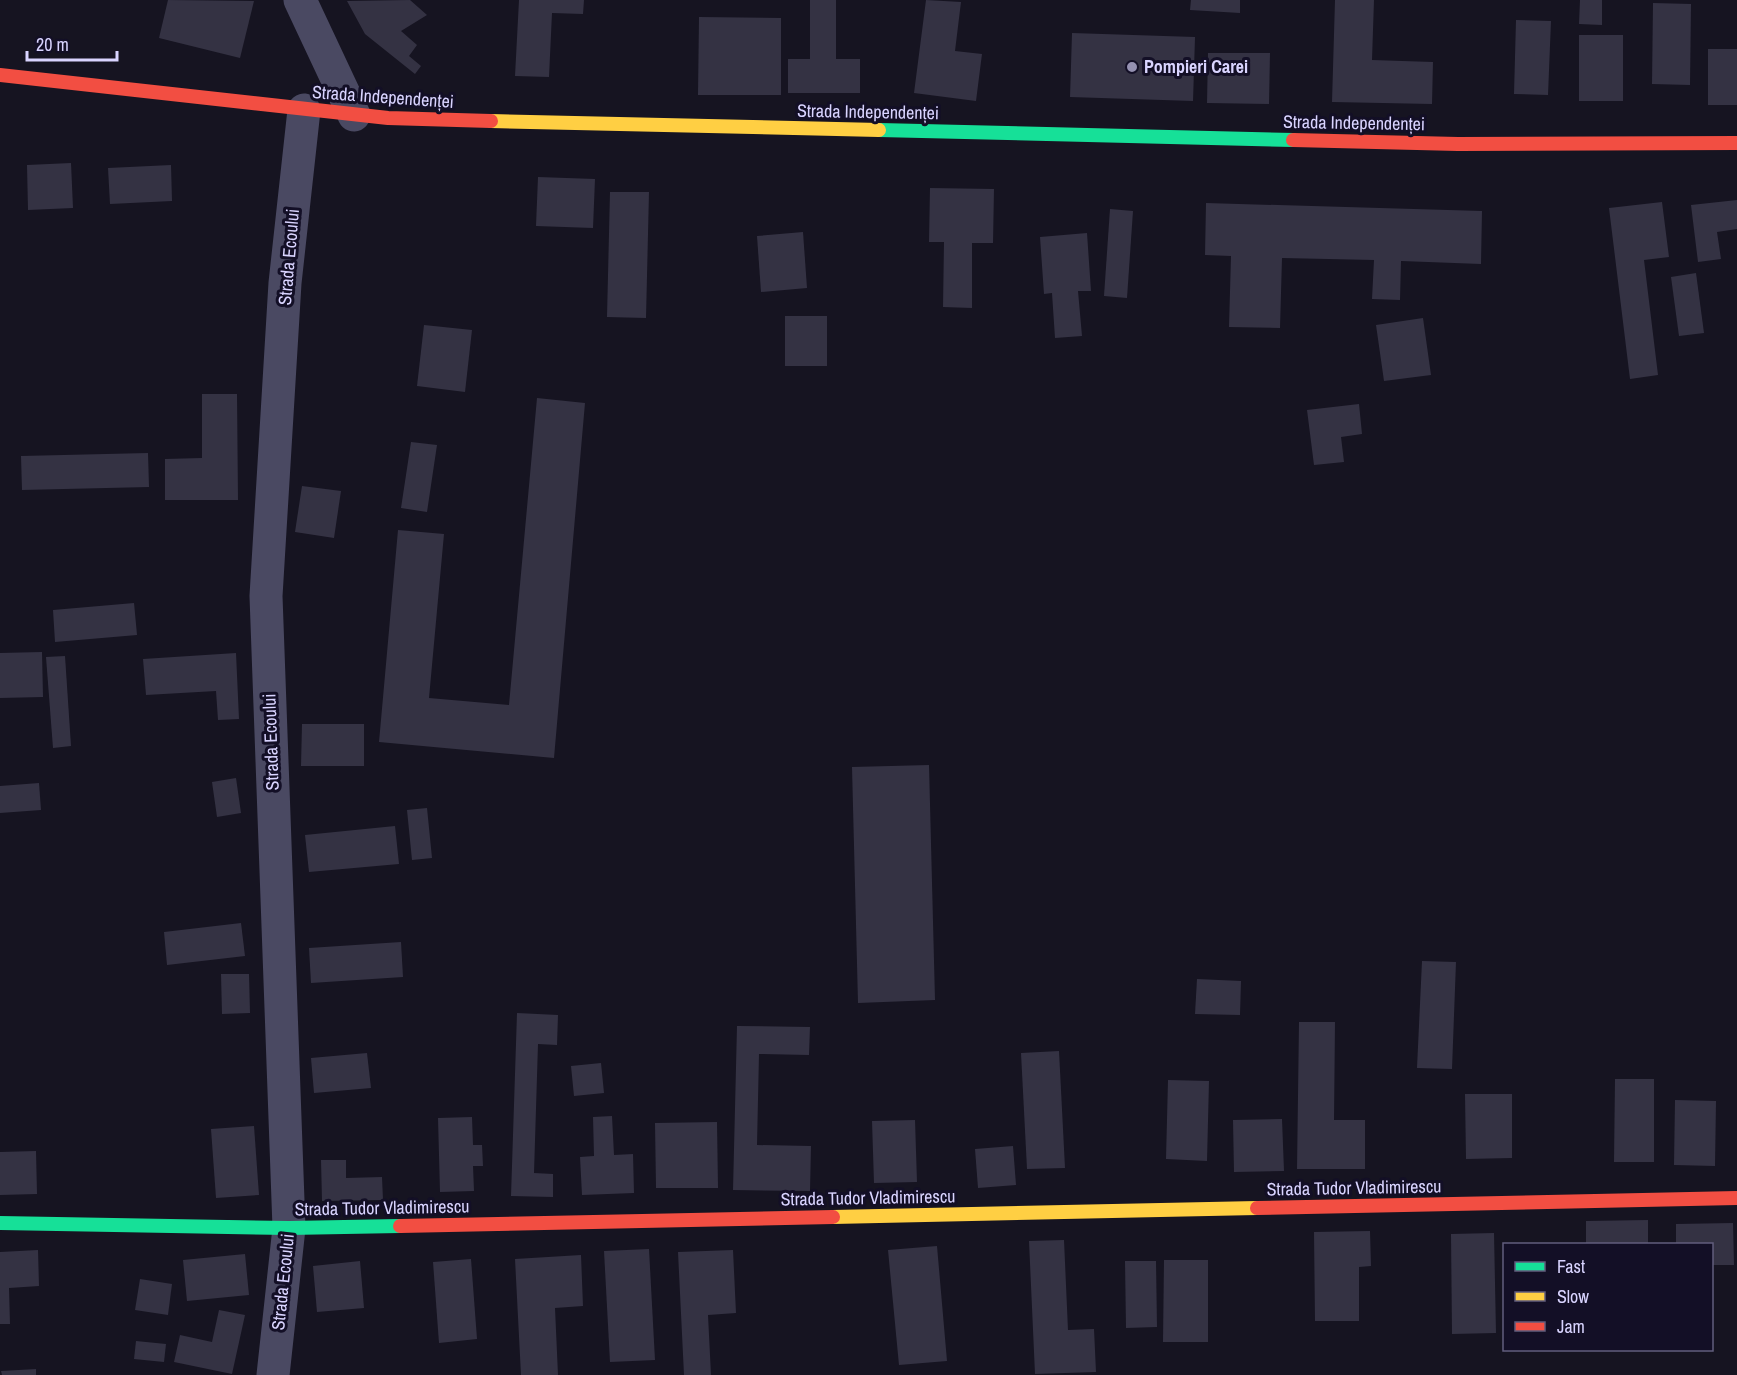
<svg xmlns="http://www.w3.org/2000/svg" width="1737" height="1375" font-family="'Archivo Narrow',sans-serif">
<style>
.building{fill:#343243}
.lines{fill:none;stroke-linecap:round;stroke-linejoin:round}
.street{stroke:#4a4962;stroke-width:33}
.fast{stroke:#16e098;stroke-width:14}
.slow{stroke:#ffcf43;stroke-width:14}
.jam{stroke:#f24e42;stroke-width:14}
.poi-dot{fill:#9591b1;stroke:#130f26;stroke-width:2}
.labels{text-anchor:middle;stroke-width:6;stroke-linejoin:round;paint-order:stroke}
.poi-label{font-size:18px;font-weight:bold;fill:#d9d4ff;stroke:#130f26;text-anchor:start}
.street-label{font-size:18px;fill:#d9d4ff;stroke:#130f26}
</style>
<rect width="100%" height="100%" fill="#161421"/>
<!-- building -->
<g class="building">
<path d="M168 0 254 1 240 58 159 38Z"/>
<path d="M410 0 427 15 401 31 417 45 409 56 421 66 415 74 365 34 347 1Z"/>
<path d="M519 0H584L583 14 552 13 549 77 515 76Z"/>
<path d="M810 0H836V59H860V93H788V59H810Z"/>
<path d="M926 0 961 2 955 51 982 54 976 101 914 93Z"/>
<path d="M1191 0H1240V13L1190 10Z"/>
<path d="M1335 0H1374L1372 60 1433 62 1432 104 1332 102Z"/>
<path d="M1580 0H1602V25L1579 24Z"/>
<path d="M1653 3 1691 4 1690 85 1652 84Z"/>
<path d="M699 17 781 18V95H698Z"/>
<path d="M1516 20 1551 21 1548 95 1514 94Z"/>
<path d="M1072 33 1195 37 1193 101 1070 97Z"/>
<rect x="1579" y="35" width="44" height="66"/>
<rect x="1708" y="49" width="29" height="56"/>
<path d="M1208 53H1270L1269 104 1207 103Z"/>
<path d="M71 163 73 208 28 210 27 165Z"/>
<path d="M171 165 172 201 110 204 108 168Z"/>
<path d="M538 177 595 179 593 228 536 226Z"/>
<path d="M930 188 994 189 993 243H972V308L943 307 944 242H929Z"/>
<path d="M610 192H649L646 318 607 317Z"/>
<path d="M1737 200V229L1717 232 1721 259 1698 262 1691 205Z"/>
<path d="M1662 202 1669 257 1644 260 1658 375 1630 379 1609 208Z"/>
<path d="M1206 203 1482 211 1481 264 1401 261 1400 300 1372 299 1374 260 1282 258 1280 328 1229 327 1231 256 1205 255Z"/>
<path d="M1110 209 1133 211 1127 298 1104 296Z"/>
<path d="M803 232 807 288 761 292 757 236Z"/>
<path d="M1087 233 1091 291H1078L1082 336 1055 338 1052 293 1044 294 1040 237Z"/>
<path d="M1696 273 1704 333 1679 336 1671 277Z"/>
<rect x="785" y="316" width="42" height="50"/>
<path d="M1423 318 1431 375 1384 381 1376 325Z"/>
<path d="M424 325 472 330 465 392 417 386Z"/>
<path d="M202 394H237L238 500H165V459L202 458Z"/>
<path d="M537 398 585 403 554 758 379 742 398 530 444 534 429 698 509 705Z"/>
<path d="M1359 404 1362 434 1341 437 1344 462 1314 465 1307 410Z"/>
<path d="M411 442 437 445 427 512 401 508Z"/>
<path d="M148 453 149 487 22 490 21 456Z"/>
<path d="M302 486 341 491 334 538 295 532Z"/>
<path d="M134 603 137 635 55 642 53 610Z"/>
<path d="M42 652 43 697 0 698V653Z"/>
<path d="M236 653 239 719 218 720 216 691 146 695 143 659Z"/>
<path d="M65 656 71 746 53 748 46 657Z"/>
<path d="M302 724H364V766H301Z"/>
<path d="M929 765 935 1000 858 1003 852 767Z"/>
<path d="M236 778 241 813 217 817 212 782Z"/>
<path d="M39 783 41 810 0 813V786Z"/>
<path d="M427 808 432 858 412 860 407 810Z"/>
<path d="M395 826 399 864 309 872 305 835Z"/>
<path d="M241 923 245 956 167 965 164 932Z"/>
<path d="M401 942 403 977 311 983 309 948Z"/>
<path d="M1422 961 1456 962 1452 1069 1417 1068Z"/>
<path d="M221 974H249L250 1013 222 1014Z"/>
<path d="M1197 979 1241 981 1240 1015 1195 1014Z"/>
<path d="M517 1013 558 1015 557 1045 538 1044 534 1173 553 1174V1197L511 1196Z"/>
<path d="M1299 1022H1335L1334 1120H1365V1169H1297Z"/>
<path d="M737 1026 810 1027 809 1055 759 1054 757 1145 811 1146 810 1191 733 1190Z"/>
<path d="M1059 1051 1065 1168 1027 1169 1021 1053Z"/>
<path d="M367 1053 371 1088 314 1093 311 1058Z"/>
<path d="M601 1063 604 1093 574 1096 571 1066Z"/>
<path d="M1615 1079H1654V1162H1614Z"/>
<path d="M1168 1080 1209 1081 1207 1161 1166 1159Z"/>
<path d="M1465 1094H1512V1158L1466 1159Z"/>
<path d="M1675 1100 1716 1101 1715 1166 1674 1165Z"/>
<path d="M612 1116 614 1155 633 1154 634 1193 582 1195 580 1157 594 1156 593 1117Z"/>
<path d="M472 1117 473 1145H482L483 1166H473L474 1191 440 1192 438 1118Z"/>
<path d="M1282 1119 1284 1171 1234 1172 1233 1120Z"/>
<path d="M915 1120 917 1182 874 1183 872 1121Z"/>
<path d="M717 1122 718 1188H656L655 1123Z"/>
<path d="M254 1126 259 1195 216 1198 211 1129Z"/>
<path d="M1013 1146 1016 1185 978 1188 975 1149Z"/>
<path d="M36 1151 37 1194 0 1195V1152Z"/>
<path d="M321 1160H346V1178L382 1177 383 1200 322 1201Z"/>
<path d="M1648 1220V1244H1586V1221Z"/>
<path d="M1733 1223 1734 1265H1712V1244H1676V1224Z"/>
<path d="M1370 1231 1371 1266 1359 1267V1321H1315L1314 1232Z"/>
<path d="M1494 1233 1496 1333 1452 1334 1451 1234Z"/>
<path d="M1064 1240 1068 1330 1094 1329 1096 1372 1035 1374 1029 1241Z"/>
<path d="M937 1246 947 1361 899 1365 888 1250Z"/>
<path d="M649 1249 655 1360 610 1362 604 1251Z"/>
<path d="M38 1250 39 1286 9 1288 10 1324H0V1252Z"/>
<path d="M733 1250 736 1313 708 1315 711 1375H684L678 1252Z"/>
<path d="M245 1254 249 1295 187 1301 183 1260Z"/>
<path d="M581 1255 583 1306 555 1308 558 1375H521L515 1259Z"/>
<path d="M471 1259 477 1339 439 1343 433 1262Z"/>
<path d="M1164 1260H1208V1342H1163Z"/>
<path d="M360 1261 364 1308 317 1312 313 1266Z"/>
<path d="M1125 1261H1156L1157 1327 1126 1328Z"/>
<path d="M140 1279 172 1284 168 1315 135 1310Z"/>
<path d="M219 1310 245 1315 232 1374 174 1362 180 1335 212 1342Z"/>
<path d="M136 1341 166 1344 164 1362 134 1359Z"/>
<path d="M36 1369V1375H2L1 1371Z"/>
</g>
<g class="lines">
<!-- street -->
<g class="street">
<path d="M300 0 354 115"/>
<path d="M273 1375 289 1228 266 596 285 283 304 110"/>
</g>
<!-- fast -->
<g class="fast">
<path d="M879 130 1293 140"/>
<path d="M0 1223 289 1228 400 1226"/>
</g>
<!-- slow -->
<g class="slow">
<path d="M491 121 879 130"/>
<path d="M833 1217 1257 1208"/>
</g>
<!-- jam -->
<g class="jam">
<path d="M0 75 388 118 491 121"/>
<path d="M1293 140 1458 144 1737 143"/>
<path d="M1257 1208 1737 1198"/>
<path d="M400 1226 833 1217"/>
</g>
</g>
<!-- markers -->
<circle class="poi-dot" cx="1132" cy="67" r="6"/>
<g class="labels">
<!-- poi labels -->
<g class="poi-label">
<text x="1144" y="73">Pompieri Carei</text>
</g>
<!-- street labels -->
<g class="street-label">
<text transform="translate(383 97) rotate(4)" y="6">Strada Independenței</text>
<text transform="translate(868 112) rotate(1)" y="6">Strada Independenței</text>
<text transform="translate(1354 123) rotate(1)" y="6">Strada Independenței</text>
<text transform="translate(289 257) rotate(-85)" y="6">Strada Ecoului</text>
<text transform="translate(271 742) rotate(-92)" y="6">Strada Ecoului</text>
<text transform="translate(1354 1188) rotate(-1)" y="6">Strada Tudor Vladimirescu</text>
<text transform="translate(868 1198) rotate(-1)" y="6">Strada Tudor Vladimirescu</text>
<text transform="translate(382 1208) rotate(-1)" y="6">Strada Tudor Vladimirescu</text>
<text transform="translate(283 1282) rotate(-84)" y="6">Strada Ecoului</text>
</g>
</g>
<!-- legend -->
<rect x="1503" y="1243" width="210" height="108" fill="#130f26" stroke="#625e7d" stroke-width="1.5"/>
<rect x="1515" y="1262" width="30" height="9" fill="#16e098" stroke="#625e7d" stroke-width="1.5"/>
<text x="1557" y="1273" font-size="18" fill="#d9d4ff">Fast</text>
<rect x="1515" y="1292" width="30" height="9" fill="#ffcf43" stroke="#625e7d" stroke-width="1.5"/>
<text x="1557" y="1303" font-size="18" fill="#d9d4ff">Slow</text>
<rect x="1515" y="1322" width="30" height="9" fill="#f24e42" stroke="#625e7d" stroke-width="1.5"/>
<text x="1557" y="1333" font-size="18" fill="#d9d4ff">Jam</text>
<!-- scale -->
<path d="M27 51v9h90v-9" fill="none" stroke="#d9d4ff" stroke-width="3"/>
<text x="36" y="51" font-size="18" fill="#d9d4ff" stroke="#130f26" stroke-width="4.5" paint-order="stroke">20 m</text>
</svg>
